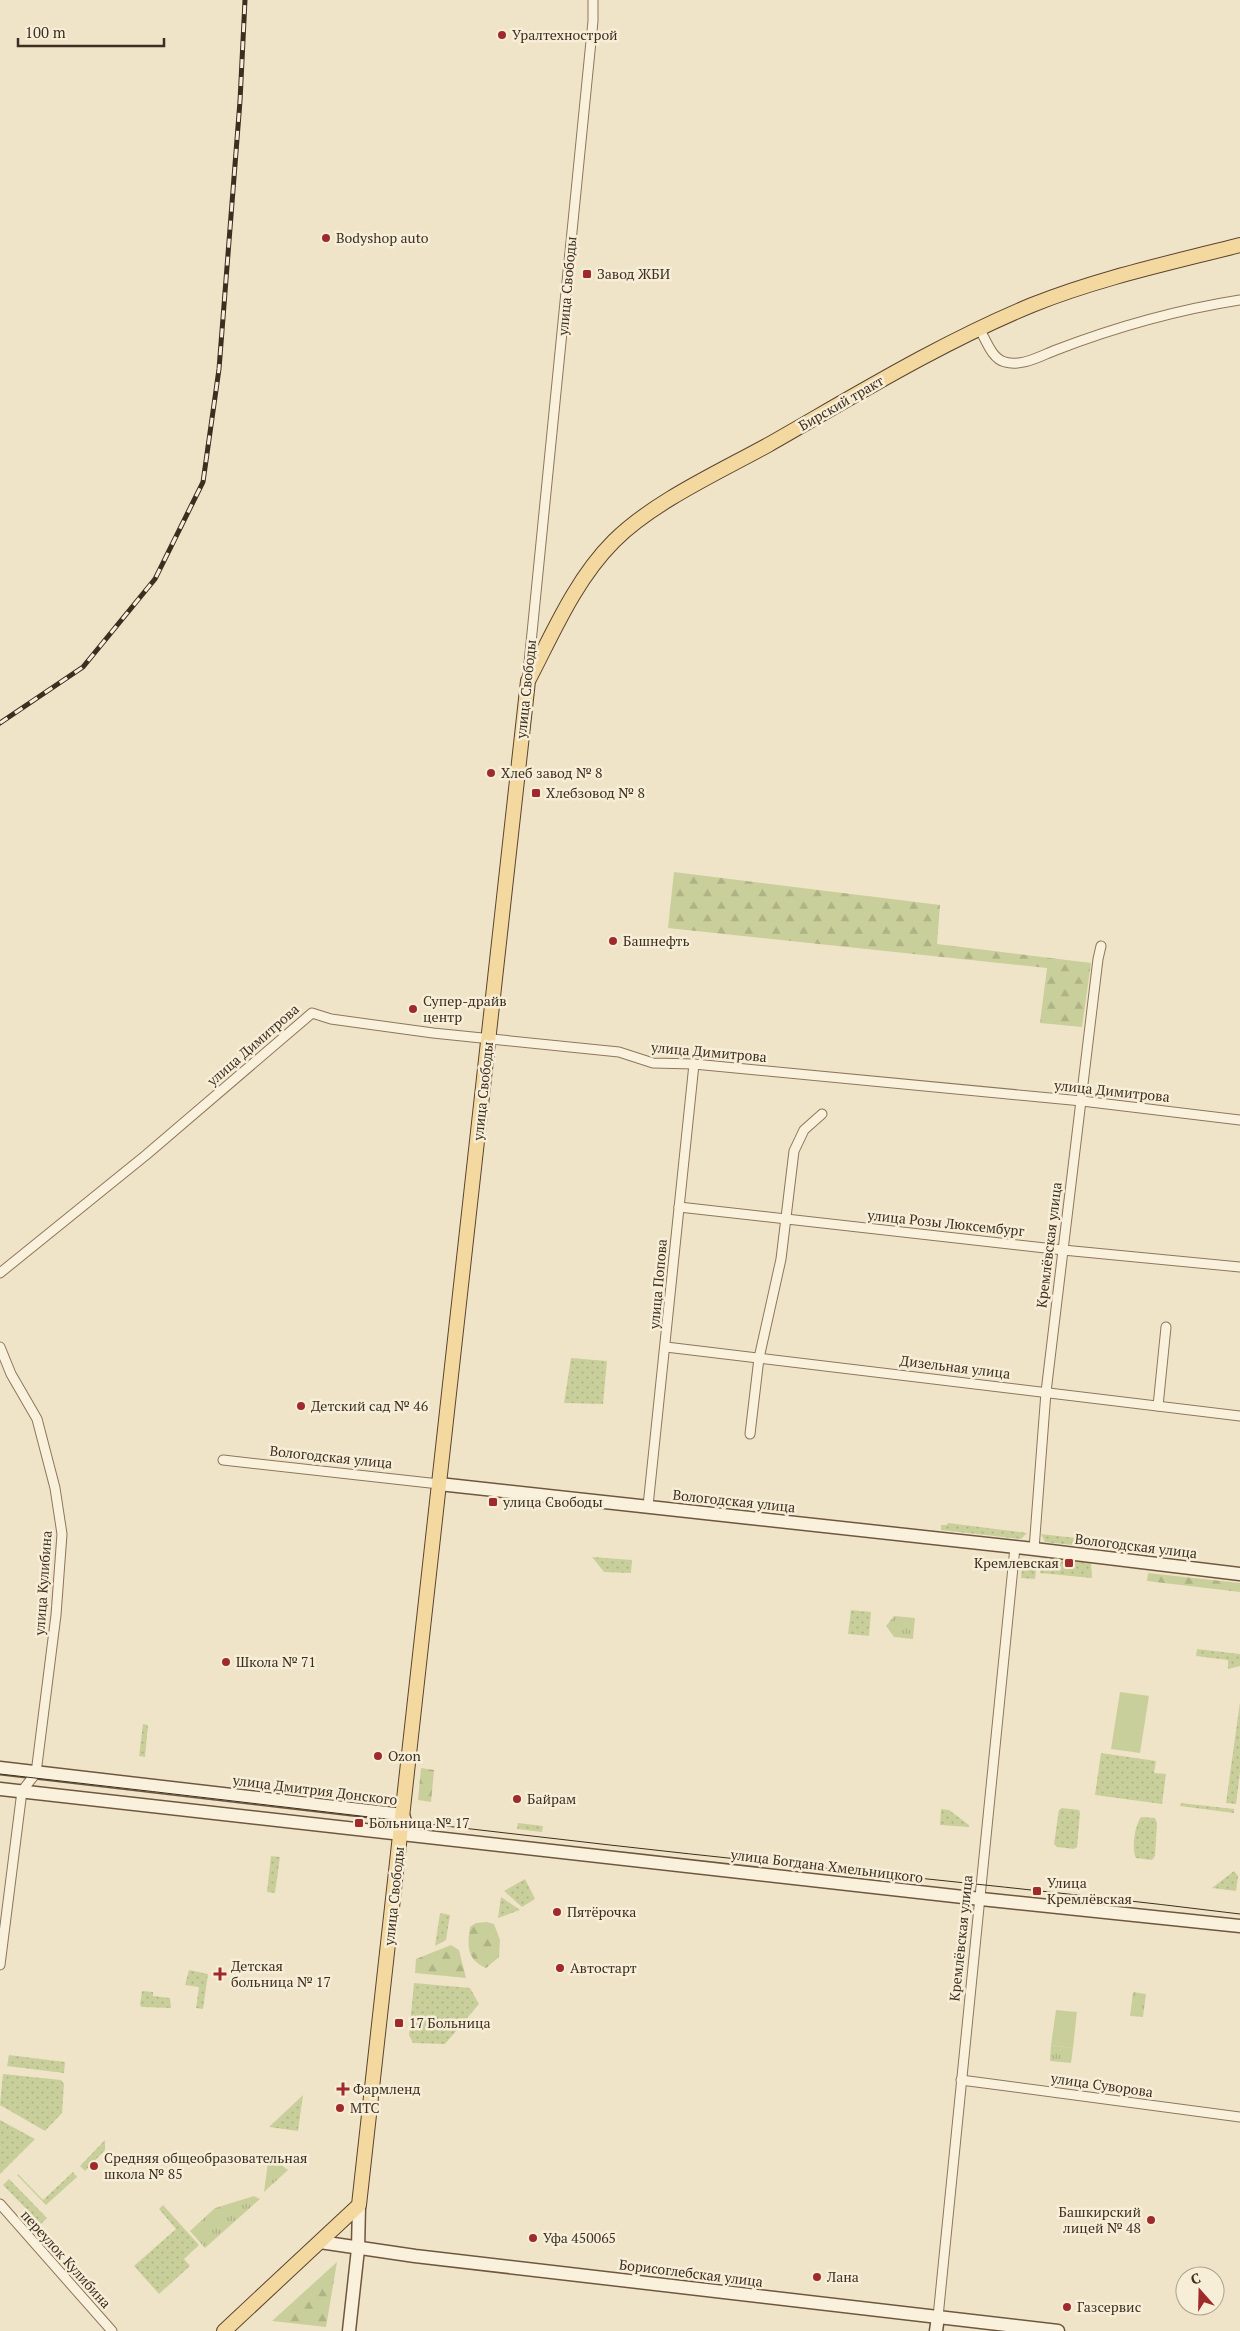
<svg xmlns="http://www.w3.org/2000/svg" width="1240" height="2331" font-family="'PT Serif',serif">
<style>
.grass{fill:url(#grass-dots)}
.forest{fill:url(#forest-firs)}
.park{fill:url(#park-tufts)}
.pitch{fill:#c9cf9b}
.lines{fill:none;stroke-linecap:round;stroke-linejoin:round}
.street-casing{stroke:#8d765c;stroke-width:11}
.secondary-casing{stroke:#6f573f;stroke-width:15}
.primary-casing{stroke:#5b4430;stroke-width:16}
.street{stroke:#faf1dc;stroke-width:9}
.secondary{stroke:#faf1dc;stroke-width:12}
.primary{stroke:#f3d9a0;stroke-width:14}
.tram{stroke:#3d2e20;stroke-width:1}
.rail-casing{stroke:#3d2e20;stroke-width:5}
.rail{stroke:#f7eed8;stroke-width:3;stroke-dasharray:9;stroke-linecap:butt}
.poi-dot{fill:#9e2a2b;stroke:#f7eed8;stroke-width:2}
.labels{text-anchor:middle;stroke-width:5;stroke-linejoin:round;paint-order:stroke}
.poi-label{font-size:14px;fill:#3d2e20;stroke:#f7eed8;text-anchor:start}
.street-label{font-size:14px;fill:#3d2e20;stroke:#f7eed8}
</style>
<defs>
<pattern id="grass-dots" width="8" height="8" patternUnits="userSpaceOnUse" patternTransform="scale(1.25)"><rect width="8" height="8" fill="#c9cf9b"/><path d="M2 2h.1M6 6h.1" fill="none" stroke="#aeb285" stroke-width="1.8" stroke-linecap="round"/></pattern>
<pattern id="forest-firs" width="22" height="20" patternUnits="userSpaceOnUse" patternTransform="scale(1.25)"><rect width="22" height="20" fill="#c9cf9b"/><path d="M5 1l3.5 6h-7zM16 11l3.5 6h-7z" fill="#aeb285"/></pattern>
<pattern id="park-tufts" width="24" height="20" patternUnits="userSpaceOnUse" patternTransform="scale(1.25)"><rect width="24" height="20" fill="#c9cf9b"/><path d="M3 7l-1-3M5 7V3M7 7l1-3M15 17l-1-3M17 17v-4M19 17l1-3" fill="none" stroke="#aeb285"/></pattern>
</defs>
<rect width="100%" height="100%" fill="#f0e4c8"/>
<!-- grass -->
<g class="grass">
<path d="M571 1358 607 1361 603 1404 564 1403Z"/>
<path d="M948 1523 1027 1533 1021 1539 941 1530V1525H947Z"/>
<path d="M1041 1534 1093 1540 1092 1547 1045 1542Z"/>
<path d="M592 1557 632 1560 631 1573 604 1572Z"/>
<path d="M1041 1558 1091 1563 1092 1578 1040 1573Z"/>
<path d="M1023 1559 1037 1561 1035 1579 1021 1578Z"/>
<path d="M851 1610 871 1612 869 1636 848 1634Z"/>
<path d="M1197 1649 1240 1654V1666L1228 1669V1660L1196 1656Z"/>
<path d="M1240 1702V1772L1236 1804 1226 1803Z"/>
<path d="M143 1724 148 1725 145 1757 139 1756Z"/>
<path d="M1101 1753 1156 1761 1154 1773 1166 1774 1162 1804 1095 1795Z"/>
<path d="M1181 1803 1234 1809V1813L1180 1806Z"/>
<path d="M1062 1808 1079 1810 1080 1813 1077 1847 1074 1849 1057 1847 1054 1844 1059 1810Z"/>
<path d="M941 1809 949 1810 969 1825V1827L940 1825Z"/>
<path d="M1141 1817 1155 1818 1157 1823 1155 1856 1152 1860 1136 1858C1131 1849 1135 1825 1141 1817Z"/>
<path d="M518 1823 543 1826 542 1832 517 1829Z"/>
<path d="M271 1856 280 1857 275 1893 267 1892Z"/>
<path d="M1234 1871 1238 1876 1236 1891 1212 1888Z"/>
<path d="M525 1879 535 1899 522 1907 504 1891Z"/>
<path d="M501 1897 520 1910 498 1918Z"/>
<path d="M440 1913 450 1915 446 1940 435 1946Z"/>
<path d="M189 1970 208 1974 203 2009 196 2008 199 1987 185 1985Z"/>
<path d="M414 1983 470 1988 479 2004 445 2044 413 2043 409 2035Z"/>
<path d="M142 1991 153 1992V1996L170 1998 171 2008 142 2007 140 2005Z"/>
<path d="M9 2055 65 2062 64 2073 7 2066Z"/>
<path d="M3 2074 61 2080 64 2084 62 2113 45 2131 0 2105Z"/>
<path d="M303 2095 298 2131 269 2127Z"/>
<path d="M0 2120 35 2139 0 2174Z"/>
<path d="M105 2140V2150L85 2171 80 2166Z"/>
<path d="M73 2172 77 2177 46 2205 17 2175 18 2174 43 2200Z"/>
<path d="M9 2179 47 2218 41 2224 3 2185Z"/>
<path d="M163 2205 199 2245 184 2259 190 2266 159 2294 134 2266 176 2229 159 2209Z"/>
</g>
<!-- forest -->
<g class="forest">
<path d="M674 872 940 905 937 944 1091 963 1082 1027 1040 1023 1047 968 668 928Z"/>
<path d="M1148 1573 1240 1583V1592L1147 1581Z"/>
<path d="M421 1768 434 1770 431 1802 418 1800Z"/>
<path d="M487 1922 494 1924 500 1940 499 1957 486 1968C467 1960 467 1946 470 1927L476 1923Z"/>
<path d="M451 1945 459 1950 466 1978 415 1973 416 1959Z"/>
<path d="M337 2262 326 2327 272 2321Z"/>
</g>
<!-- park -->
<g class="park">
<path d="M894 1616 915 1618 913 1639 894 1637 886 1626Z"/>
<path d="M1133 1992 1146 1994 1143 2017 1130 2016Z"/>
<path d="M1051 2045 1073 2048 1071 2063 1050 2061Z"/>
<path d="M272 2158 288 2170 264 2192 268 2162Z"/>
<path d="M254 2196 260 2199 205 2248 190 2231 215 2208Z"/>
</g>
<!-- pitch -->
<g class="pitch">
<path d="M1120 1692 1149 1696 1140 1753 1111 1749Z"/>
<path d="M1056 2010 1077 2012 1073 2048 1051 2045Z"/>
</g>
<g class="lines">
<!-- street casing -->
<g class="street-casing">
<g id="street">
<path d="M980 330C986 340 992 359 1005 362 1022 367 1040 356 1056 350 1116 327 1176 310 1240 300"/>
<path d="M528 673 593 21V0"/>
<path d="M679 1207 1063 1250 1240 1267"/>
<path d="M0 1273 146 1155 312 1013 331 1019 433 1033 619 1052 653 1063 694 1064 1082 1101 1240 1120"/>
<path d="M0 1347 11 1374 37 1419 55 1488 62 1534 56 1615 36 1773 22 1791 0 1965"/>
<path d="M666 1347 1240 1416"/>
<path d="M1158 1406 1166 1327"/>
<path d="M750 1434 759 1358 781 1259 794 1151 804 1130 822 1114"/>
<path d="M223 1460 439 1484"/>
<path d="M648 1506 694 1064"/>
<path d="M1034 1549 1046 1392 1098 959 1101 946"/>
<path d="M961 2080 1240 2117"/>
<path d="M0 2204 112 2331"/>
<path d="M938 2317 1015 1547"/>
</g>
</g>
<!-- secondary casing -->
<g class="secondary-casing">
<g id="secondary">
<path d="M439 1484 1034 1549 1240 1574"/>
<path d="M0 1768 403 1815 406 1824"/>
<path d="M0 1789 981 1899 1240 1926"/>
<path d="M320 2242 415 2256 1058 2331"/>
<path d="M349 2331 358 2249 359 2205"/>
<path d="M936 2331 938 2317"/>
</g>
</g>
<!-- primary casing -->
<g class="primary-casing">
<path id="primary" d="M224 2331 359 2205 528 681C553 633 575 580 614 541 653 502 719 472 768 445 854 396 940 343 1032 305 1099 278 1170 263 1240 245"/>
</g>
<!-- street -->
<use href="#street" class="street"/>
<!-- secondary -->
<use href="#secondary" class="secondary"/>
<!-- primary -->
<use href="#primary" class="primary"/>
<!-- tram -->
<path class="tram" d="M0 1774C204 1797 407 1822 610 1845 820 1869 1031 1888 1240 1914"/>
<!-- rail casing -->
<g class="rail-casing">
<path id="rail" d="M0 723 83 667 155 579 203 482 219 369 240 101 245 0"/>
</g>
<!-- rail -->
<use href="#rail" class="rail"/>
</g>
<!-- markers -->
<g class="poi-dot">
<circle cx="502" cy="35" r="5"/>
<circle cx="326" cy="238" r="5"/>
<rect x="582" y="269" width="10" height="10" rx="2.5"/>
<circle cx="491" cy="773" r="5"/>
<rect x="531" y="788" width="10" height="10" rx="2.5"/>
<circle cx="613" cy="941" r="5"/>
<circle cx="413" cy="1009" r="5"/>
<circle cx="301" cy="1406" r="5"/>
<rect x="488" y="1497" width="10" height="10" rx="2.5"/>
<rect x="1064" y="1558" width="10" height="10" rx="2.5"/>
<circle cx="226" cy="1662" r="5"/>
<circle cx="378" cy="1756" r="5"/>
<circle cx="517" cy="1799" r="5"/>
<rect x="354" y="1818" width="10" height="10" rx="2.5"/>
<rect x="1032" y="1886" width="10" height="10" rx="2.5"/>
<circle cx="557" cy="1912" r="5"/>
<circle cx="560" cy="1968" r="5"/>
<path d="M217.5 1966.5h5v5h5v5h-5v5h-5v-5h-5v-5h5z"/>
<rect x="394" y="2018" width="10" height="10" rx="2.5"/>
<path d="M340.5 2081.5h5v5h5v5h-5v5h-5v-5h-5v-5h5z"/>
<circle cx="340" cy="2108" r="5"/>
<circle cx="94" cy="2166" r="5"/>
<circle cx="1151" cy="2220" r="5"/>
<circle cx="533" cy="2238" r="5"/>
<circle cx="817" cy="2277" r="5"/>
<circle cx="1067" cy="2307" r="5"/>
</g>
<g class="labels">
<!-- poi labels -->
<g class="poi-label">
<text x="512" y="40">Уралтехнострой</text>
<text x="336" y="243">Bodyshop auto</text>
<text x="597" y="279">Завод ЖБИ</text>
<text x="501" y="778">Хлеб завод № 8</text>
<text x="546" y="798">Хлебзовод № 8</text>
<text x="623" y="946">Башнефть</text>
<text x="423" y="1006">Супер-драйв<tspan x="423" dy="16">центр</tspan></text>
<text x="311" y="1411">Детский сад № 46</text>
<text x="503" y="1507">улица Свободы</text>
<text x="1059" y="1568" text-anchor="end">Кремлевская</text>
<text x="236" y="1667">Школа № 71</text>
<text x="388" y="1761">Ozon</text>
<text x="527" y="1804">Байрам</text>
<text x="369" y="1828">Больница № 17</text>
<text x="1047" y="1888">Улица<tspan x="1047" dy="16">Кремлёвская</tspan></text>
<text x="567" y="1917">Пятёрочка</text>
<text x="231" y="1971">Детская<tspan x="231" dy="16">больница № 17</tspan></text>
<text x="570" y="1973">Автостарт</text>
<text x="409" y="2028">17 Больница</text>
<text x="353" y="2094">Фармленд</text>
<text x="350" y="2113">МТС</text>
<text x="104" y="2163">Средняя общеобразовательная<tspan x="104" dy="16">школа № 85</tspan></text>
<text x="1141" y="2217" text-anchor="end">Башкирский<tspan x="1141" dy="16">лицей № 48</tspan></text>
<text x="543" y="2243">Уфа 450065</text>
<text x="827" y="2282">Лана</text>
<text x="1077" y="2312">Газсервис</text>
</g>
<!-- street labels -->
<g class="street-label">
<text transform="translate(567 286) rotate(-85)" y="5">улица Свободы</text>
<text transform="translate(841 403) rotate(-30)" y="5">Бирский тракт</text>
<text transform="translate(526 689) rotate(-84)" y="5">улица Свободы</text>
<text transform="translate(253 1045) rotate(-41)" y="5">улица Димитрова</text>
<text transform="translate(709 1052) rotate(5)" y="5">улица Димитрова</text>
<text transform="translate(483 1091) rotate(-84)" y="5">улица Свободы</text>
<text transform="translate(1112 1091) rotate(6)" y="5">улица Димитрова</text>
<text transform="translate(946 1223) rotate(6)" y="5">улица Розы Люксембург</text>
<text transform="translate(1049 1245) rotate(-83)" y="5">Кремлёвская улица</text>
<text transform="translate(658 1284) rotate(-85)" y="5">улица Попова</text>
<text transform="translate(955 1367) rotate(7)" y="5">Дизельная улица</text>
<text transform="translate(331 1457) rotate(6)" y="5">Вологодская улица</text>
<text transform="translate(734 1501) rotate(6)" y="5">Вологодская улица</text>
<text transform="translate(1136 1546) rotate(7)" y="5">Вологодская улица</text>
<text transform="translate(43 1583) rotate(-86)" y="5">улица Кулибина</text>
<text transform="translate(315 1790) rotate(7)" y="5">улица Дмитрия Донского</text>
<text transform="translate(827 1866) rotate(7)" y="5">улица Богдана Хмельницкого</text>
<text transform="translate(394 1896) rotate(-84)" y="5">улица Свободы</text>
<text transform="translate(961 1938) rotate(-84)" y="5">Кремлёвская улица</text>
<text transform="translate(1102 2085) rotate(8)" y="5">улица Суворова</text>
<text transform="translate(66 2259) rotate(48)" y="5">переулок Кулибина</text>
<text transform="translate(691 2273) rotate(7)" y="5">Борисоглебская улица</text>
</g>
</g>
<!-- north arrow -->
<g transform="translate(1200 2291) rotate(340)"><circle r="24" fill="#f7eed8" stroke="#ada18e"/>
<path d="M0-4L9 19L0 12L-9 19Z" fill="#9e2a2b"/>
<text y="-8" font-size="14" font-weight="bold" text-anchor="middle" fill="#3d2e20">С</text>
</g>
<!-- scale -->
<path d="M18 38v8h146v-8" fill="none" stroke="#3d2e20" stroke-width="2.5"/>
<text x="25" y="38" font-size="15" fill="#3d2e20" stroke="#f7eed8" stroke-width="4" paint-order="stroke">100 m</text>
</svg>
